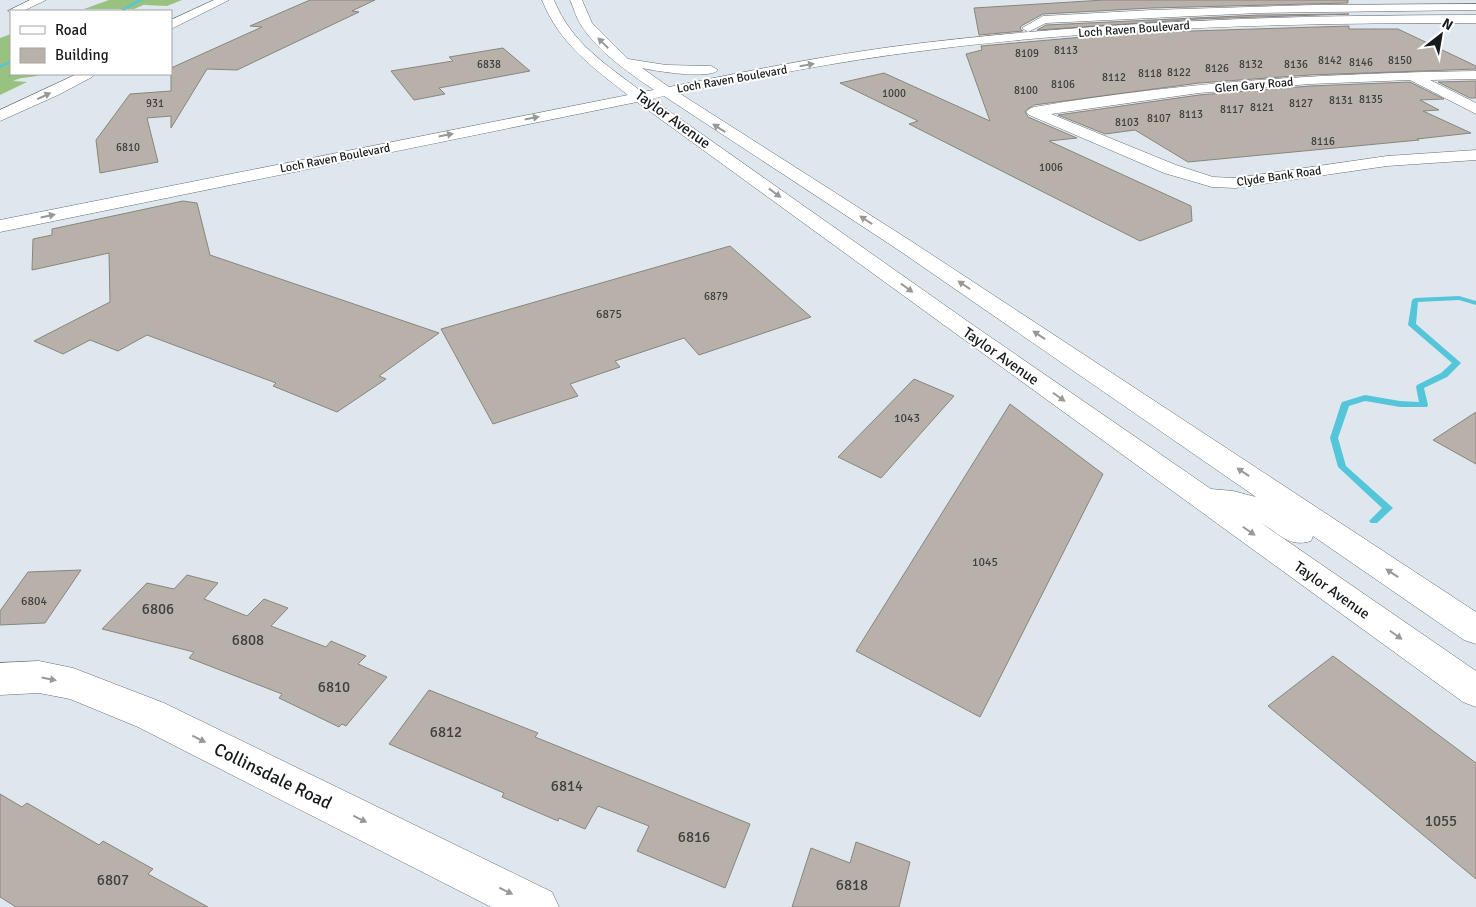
<svg xmlns="http://www.w3.org/2000/svg" width="1476" height="907" font-family="Signika,sans-serif">
<style>
.green{fill:#99c17f}
.lines{fill:none;stroke-linecap:round;stroke-linejoin:round}
.stream{fill:#55c6da;fill-rule:evenodd}
.building{fill:#b8b1aa;stroke:#8a847d}
.minor-casing{stroke:#666d73;stroke-width:1}
.major-casing{stroke:#666d73;stroke-width:1}
.minor{fill:#fff;fill-rule:evenodd}
.major{fill:#fff;fill-rule:evenodd}
.oneway{fill:#979899}
.labels{text-anchor:middle;stroke-width:4;stroke-linejoin:round;paint-order:stroke}
.far-number-label{font-size:11px;fill:#404040}
.far-street-label{font-size:12px;fill:#181b1d;stroke:#fff}
.number-label{font-size:12px;fill:#404040}
.street-label{font-size:15px;fill:#181b1d;stroke:#fff}
.near-number-label{font-size:15px;fill:#404040}
.near-street-label{font-size:18px;fill:#181b1d;stroke:#fff}
</style>
<rect width="100%" height="100%" fill="#dfe7ee"/>
<!-- green -->
<g class="green">
<path d="M109 0H182L167 6 144 5 148 3 134 9H84Z"/>
<path d="M11 34V74H43C33 78 23 76 13 81L27 82 0 95V38Z"/>
</g>
<g class="lines">
<!-- stream -->
<g class="stream">
<path d="M138 0H143L123 11H119Z"/>
<path d="M11 61V63L0 68V65Z"/>
<path d="M1459 296 1476 301V305L1459 300 1418 302 1416 324 1461 363 1447 377 1424 388 1428 405 1427 407H1400L1365 401 1349 406 1338 438 1346 466 1393 508 1377 523H1371L1369 521 1382 508 1338 467 1330 438 1341 404 1342 402 1365 395 1400 401 1419 402 1416 387 1417 385 1441 373 1452 363 1408 325 1412 300 1415 298Z"/>
</g>
</g>
<!-- building -->
<g class="building">
<path d="M310 0H375L352 11 359 12 237 70 207 69 171 128V116L147 118 158 162 100 173 96 140 130 94 171 91V68L262 27 250 26Z"/>
<path d="M1104 0H1348V3L1151 8 1043 14 1021 26 1020 29 1023 31 979 35 974 8Z"/>
<path d="M1349 14 1199 19 1037 30 1046 25 1259 15Z"/>
<path d="M1349 26V29H1398L1476 66V69L1309 75 1199 83 1034 105 1025 111 1028 117 1077 138 1049 141 1191 206 1192 221 1140 241 909 124 918 121 840 83 884 73 990 121 966 54 982 50 981 46 1129 33Z"/>
<path d="M503 48 530 71 439 88 445 94 414 100 391 71 453 61 449 57Z"/>
<path d="M1476 81V98H1470L1438 82Z"/>
<path d="M1410 82 1444 99 1420 100 1439 110 1423 111 1471 133 1417 139 1419 140 1188 162 1135 130 1105 134 1058 115 1199 95 1310 86Z"/>
<path d="M183 201 197 203 210 255 439 333 379 376 386 379 337 412 273 386 276 383 147 335 118 351 90 340 63 354 34 341 110 302 109 253 32 270 33 239 52 235V229Z"/>
<path d="M730 246 811 317 699 355 684 338 615 361 620 367 570 384 578 396 493 424 441 329Z"/>
<path d="M914 379 954 396 881 478 838 457Z"/>
<path d="M1010 404 1103 474 980 717 856 651Z"/>
<path d="M1476 412V464L1433 440Z"/>
<path d="M81 570 45 623 0 625V611L28 572Z"/>
<path d="M187 575 218 583 204 599 247 616 264 599 288 608 271 626 326 647 331 641 366 656 358 664 387 677 346 726 342 724 339 727 279 698 282 694 189 658 194 652 102 629 147 583 174 589Z"/>
<path d="M1333 656 1476 763V879L1268 706Z"/>
<path d="M429 690 538 733 535 737 750 824 725 888 637 851 649 826 598 806 585 829 559 818 558 821 502 797 504 793 389 744Z"/>
<path d="M0 794 22 807 27 803 99 845 103 841 153 869 148 874 208 907H16L0 897Z"/>
<path d="M856 842 910 862 899 907H792L811 848 850 863Z"/>
</g>
<g class="lines">
<!-- minor casing -->
<g class="minor-casing">
<g id="minor">
<path d="M30 0H46L23 11H11V14L8 11Z"/>
<path d="M1476 4V10L1259 13 1046 23 1028 32 1022 28 1043 16 1151 10 1313 5Z"/>
<path d="M1476 71V79L1430 80 1476 103V114L1410 80 1310 84 1199 93 1051 114 1176 165 1213 177 1235 178 1387 156 1476 150V160L1387 166 1235 188 1212 187 1164 173 1029 115 1026 112 1029 109 1034 107C1181 82 1327 73 1476 71Z"/>
<path d="M39 661 73 668 164 703 552 892 559 907H491L138 727 70 699 39 693 0 695V663Z"/>
</g>
</g>
<!-- major casing -->
<g class="major-casing">
<g id="major">
<path d="M214 0H229L171 29V20Z"/>
<path d="M542 0H554C572 44 606 64 642 92L654 90C628 72 598 52 581 25 576 18 574 8 570 0H582L592 23 628 59 666 65 711 66 718 70C709 80 656 71 642 68L669 87C753 70 837 53 922 43 1106 21 1291 15 1476 15V23C1291 23 1105 27 921 51 840 61 759 77 679 93L914 243 1476 612V644L1464 640 1313 536 1311 541C1289 548 1279 533 1261 523L1476 671V707L1463 702 637 102 0 232V220L628 95C592 67 559 43 542 0ZM664 96 900 251 1256 497 1233 491 1211 489 970 323 652 99Z"/>
<path d="M77 74H94L92 77 58 95 0 121V110Z"/>
</g>
</g>
<!-- minor -->
<use href="#minor" class="minor"/>
<!-- major -->
<use href="#major" class="major"/>
</g>
<!-- one-way arrows -->
<defs><path id="oneway-solid" d="M-6-.8H1V-3.2L6.5 0L1 3.2V.8H-6Z" transform="scale(1.25)"/></defs>
<g class="oneway">
<use href="#oneway-solid" transform="translate(603 43) rotate(-135)"/>
<use href="#oneway-solid" transform="translate(807 65) rotate(-10)"/>
<use href="#oneway-solid" transform="translate(44 96) rotate(-25)"/>
<use href="#oneway-solid" transform="translate(532 118) rotate(-11)"/>
<use href="#oneway-solid" transform="translate(719 128) rotate(-147)"/>
<use href="#oneway-solid" transform="translate(446 135) rotate(-11)"/>
<use href="#oneway-solid" transform="translate(775 193) rotate(36)"/>
<use href="#oneway-solid" transform="translate(48 216) rotate(-12)"/>
<use href="#oneway-solid" transform="translate(866 220) rotate(-147)"/>
<use href="#oneway-solid" transform="translate(964 285) rotate(-146)"/>
<use href="#oneway-solid" transform="translate(907 288) rotate(36)"/>
<use href="#oneway-solid" transform="translate(1039 335) rotate(-146)"/>
<use href="#oneway-solid" transform="translate(1059 397) rotate(35)"/>
<use href="#oneway-solid" transform="translate(1243 472) rotate(-146)"/>
<use href="#oneway-solid" transform="translate(1249 531) rotate(35)"/>
<use href="#oneway-solid" transform="translate(1392 573) rotate(-146)"/>
<use href="#oneway-solid" transform="translate(1396 635) rotate(35)"/>
<use href="#oneway-solid" transform="translate(49 679) rotate(11)"/>
<use href="#oneway-solid" transform="translate(199 739) rotate(26)"/>
<use href="#oneway-solid" transform="translate(360 819) rotate(26)"/>
<use href="#oneway-solid" transform="translate(506 891) rotate(26)"/>
</g>
<g class="labels">
<!-- far-number labels -->
<g class="far-number-label">
<text x="1066" y="54">8113</text>
<text x="1027" y="57">8109</text>
<text x="1330" y="64">8142</text>
<text x="1400" y="64">8150</text>
<text x="1361" y="66">8146</text>
<text x="489" y="68">6838</text>
<text x="1251" y="68">8132</text>
<text x="1296" y="68">8136</text>
<text x="1217" y="72">8126</text>
<text x="1179" y="76">8122</text>
<text x="1150" y="77">8118</text>
<text x="1114" y="81">8112</text>
<text x="1063" y="88">8106</text>
<text x="1026" y="94">8100</text>
<text x="894" y="97">1000</text>
<text x="1371" y="103">8135</text>
<text x="1341" y="104">8131</text>
<text x="155" y="107">931</text>
<text x="1301" y="107">8127</text>
<text x="1262" y="111">8121</text>
<text x="1232" y="113">8117</text>
<text x="1191" y="118">8113</text>
<text x="1159" y="122">8107</text>
<text x="1127" y="126">8103</text>
<text x="1323" y="145">8116</text>
<text x="128" y="151">6810</text>
<text x="1051" y="171">1006</text>
<text x="716" y="300">6879</text>
</g>
<!-- far-street labels -->
<g class="far-street-label">
<text transform="translate(1134 29) rotate(-4)" y="4">Loch Raven Boulevard</text>
<text transform="translate(732 79) rotate(-10)" y="4">Loch Raven Boulevard</text>
<text transform="translate(1254 85) rotate(-5)" y="4">Glen Gary Road</text>
<text transform="translate(335 158) rotate(-11)" y="4">Loch Raven Boulevard</text>
<text transform="translate(1279 176) rotate(-8)" y="4">Clyde Bank Road</text>
</g>
<!-- number labels -->
<g class="number-label">
<text x="609" y="318">6875</text>
<text x="907" y="422">1043</text>
<text x="985" y="566">1045</text>
<text x="34" y="605">6804</text>
</g>
<!-- street labels -->
<g class="street-label">
<text transform="translate(673 119) rotate(36)" y="5">Taylor Avenue</text>
<text transform="translate(1001 356) rotate(35)" y="5">Taylor Avenue</text>
<text transform="translate(1332 590) rotate(35)" y="5">Taylor Avenue</text>
</g>
<!-- near-number labels -->
<g class="near-number-label">
<text x="158" y="614">6806</text>
<text x="248" y="645">6808</text>
<text x="334" y="692">6810</text>
<text x="446" y="737">6812</text>
<text x="567" y="791">6814</text>
<text x="1441" y="826">1055</text>
<text x="694" y="842">6816</text>
<text x="113" y="885">6807</text>
<text x="852" y="890">6818</text>
</g>
<!-- near-street labels -->
<g class="near-street-label">
<text transform="translate(273 776) rotate(26)" y="6">Collinsdale Road</text>
</g>
</g>
<!-- legend -->
<rect x="10" y="10" width="162" height="65" fill="#ffffff" stroke="#a3a4a5"/>
<rect x="20" y="26" width="25" height="8" fill="#ffffff" stroke="#a3a4a5"/>
<text x="55" y="35" font-size="15" fill="#181b1d">Road</text>
<rect x="20" y="48" width="25" height="15" fill="#b8b1aa" stroke="#a3a4a5"/>
<text x="55" y="60" font-size="15" fill="#181b1d">Building</text>
<!-- north arrow -->
<g transform="translate(1441 35) rotate(31)" stroke="#ffffff" stroke-width="4" paint-order="stroke">
<path d="M0-4L9 19L0 12L-9 19Z" fill="#181b1d"/>
<text y="-8" font-size="14" font-weight="bold" text-anchor="middle" fill="#181b1d">N</text>
</g>
</svg>
